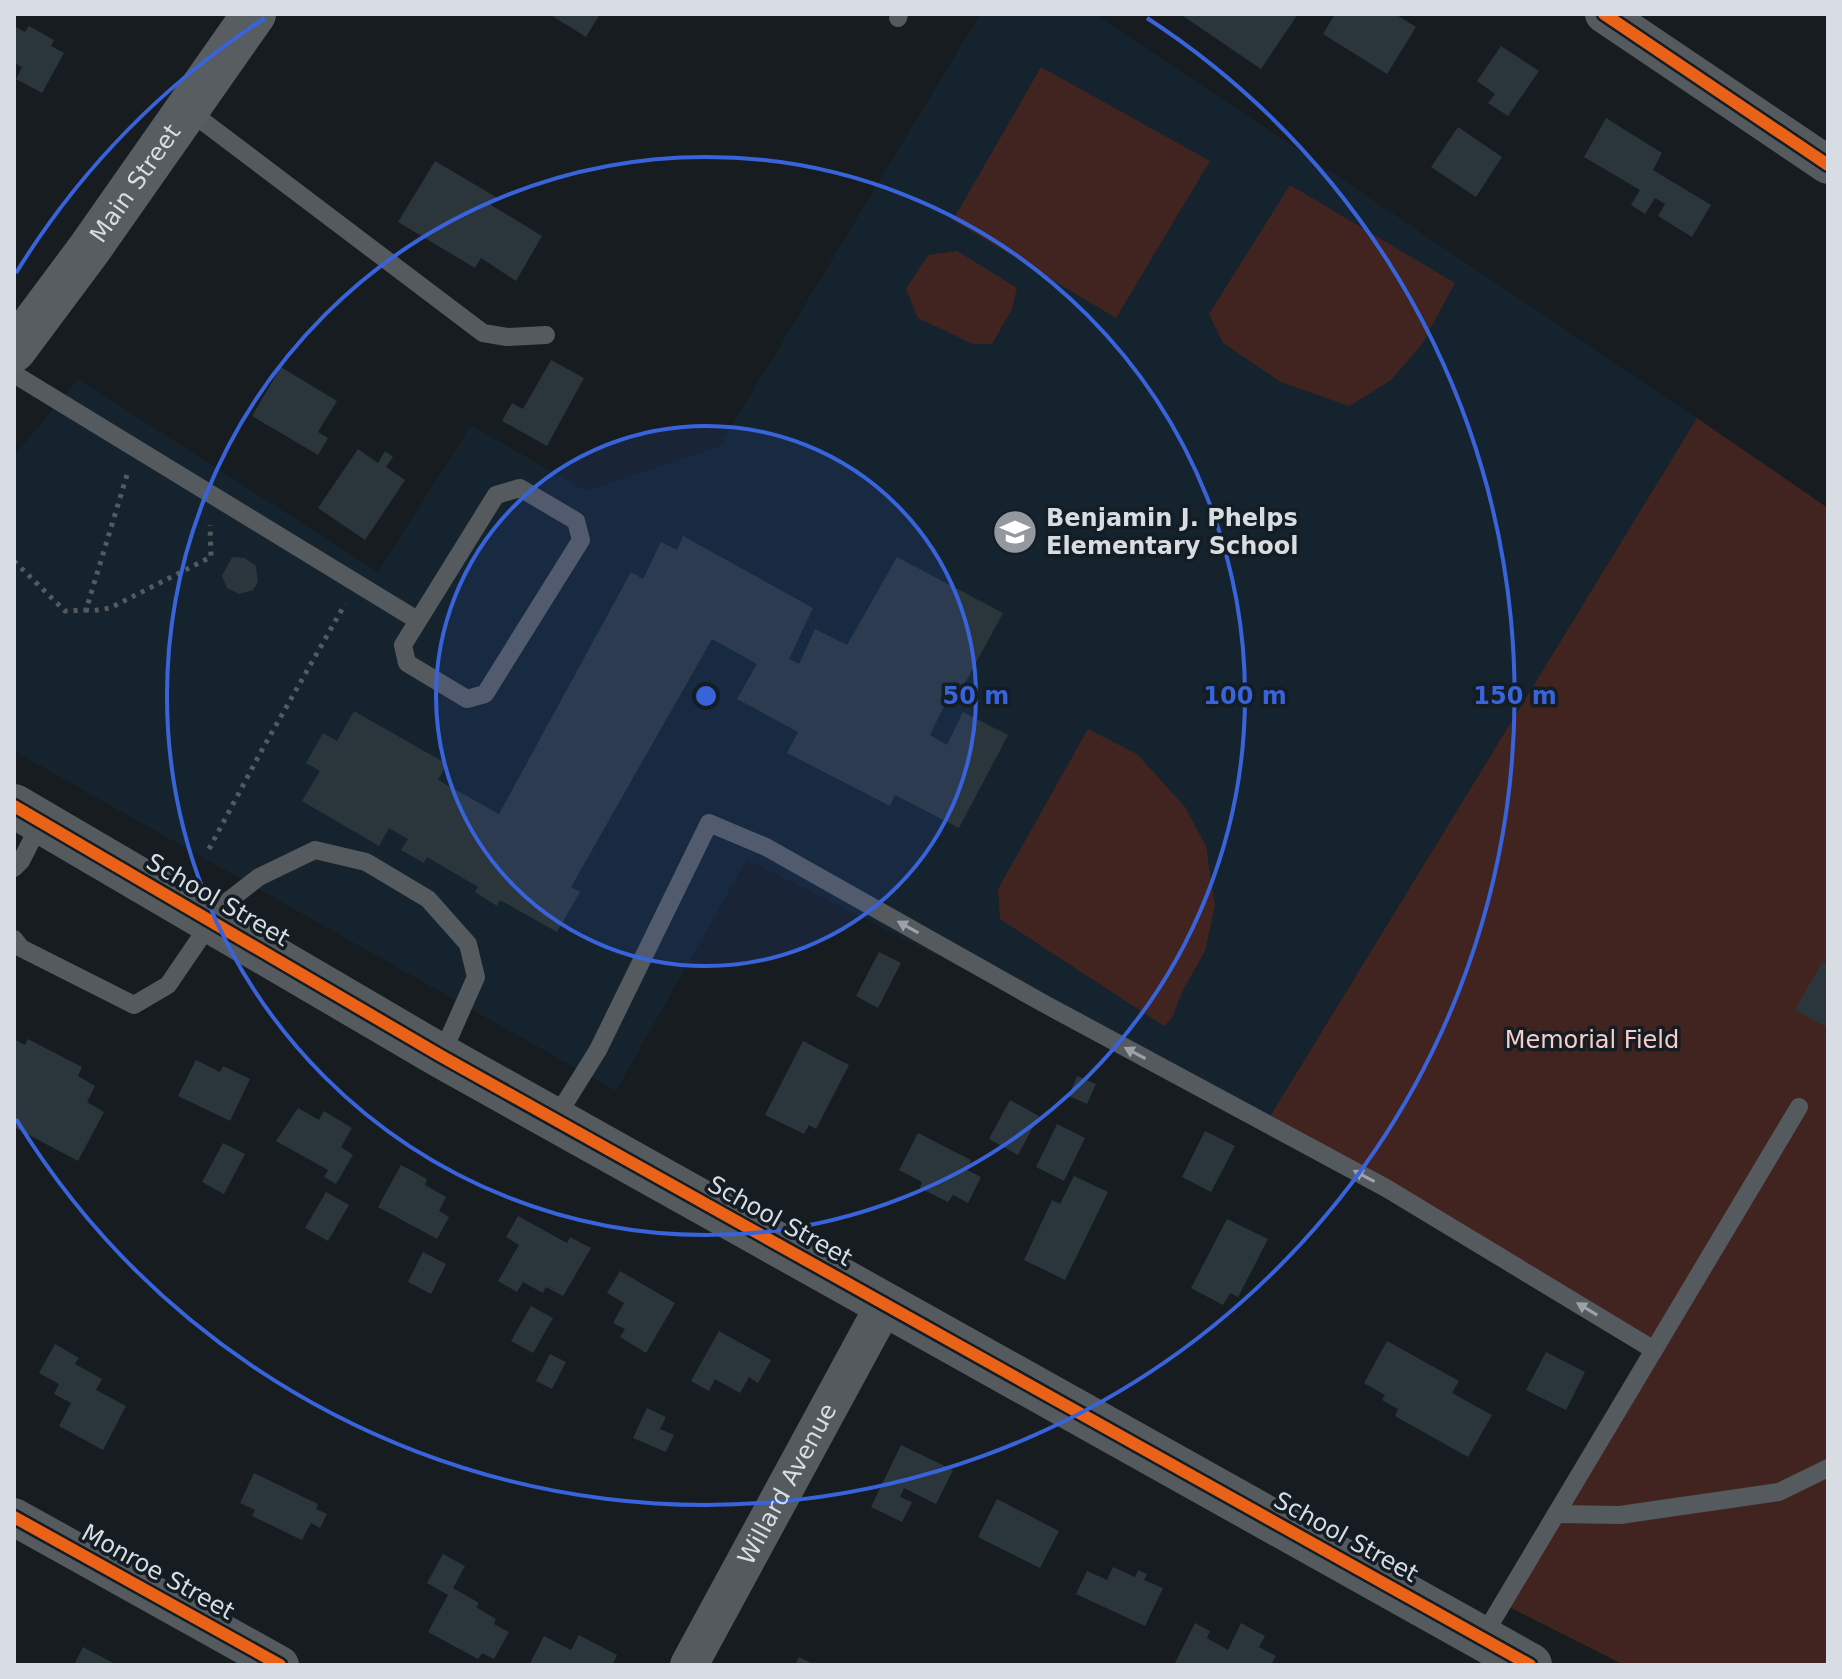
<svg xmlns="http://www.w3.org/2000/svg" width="1842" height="1679" font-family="'DejaVu Sans',sans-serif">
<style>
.built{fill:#14232d}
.green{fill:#412420}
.building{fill:#2b363c}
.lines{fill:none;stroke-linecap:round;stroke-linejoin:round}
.path{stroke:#555a5d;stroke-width:5;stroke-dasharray:4 6;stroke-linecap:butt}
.service{stroke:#555a5e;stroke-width:18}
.minor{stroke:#555a5e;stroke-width:38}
.tertiary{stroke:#555a5e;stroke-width:44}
.secondary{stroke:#575d61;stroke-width:44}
.cycleway-casing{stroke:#131d23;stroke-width:17}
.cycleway{stroke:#ea6118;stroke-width:12}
.oneway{fill:#9ca2a7}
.ring{fill:none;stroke:#3963da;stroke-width:4}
.labels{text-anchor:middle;stroke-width:7;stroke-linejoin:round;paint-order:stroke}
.street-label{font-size:24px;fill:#d7dde2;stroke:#131d23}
.poi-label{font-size:24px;font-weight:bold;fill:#d7dde2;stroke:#131d23;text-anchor:start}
.park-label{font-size:24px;fill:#fbccc5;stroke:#131d23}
.centre{fill:#3963da;stroke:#131d23;stroke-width:4}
.ring-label{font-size:24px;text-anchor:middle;font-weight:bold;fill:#3963da;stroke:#131d23;stroke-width:7;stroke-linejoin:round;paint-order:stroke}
</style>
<rect width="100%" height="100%" fill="#161c20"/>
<!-- built -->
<path class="built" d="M980 14H1096L1697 418 1266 1123 747 859 616 1091 14 751V456L78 379 378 572 471 425 586 491 719 447Z"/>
<!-- green -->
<g class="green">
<path d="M1041 67 1210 161 1116 318 953 220Z"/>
<path d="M1290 185 1455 283 1422 344 1391 380 1349 406 1281 382 1223 343 1209 314Z"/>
<path d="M957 251 1017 288 1012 309 992 344H973L918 318 906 289 928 255Z"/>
<path d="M1697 418 1828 508V1665H1624L1503 1604 1654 1350 1266 1123Z"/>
<path d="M1088 729 1137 754 1185 807 1206 846 1215 906 1205 951 1183 990 1172 1018 1164 1026 1000 919 998 889Z"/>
</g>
<!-- building -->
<g class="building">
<path d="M549 14H600L586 37Z"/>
<path d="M1180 14H1298L1261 69Z"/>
<path d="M1335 14H1395L1416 27 1387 74 1323 34Z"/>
<path d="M14 26 25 32 29 26 54 40 51 46 64 53 42 93 16 79 22 67 14 63Z"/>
<path d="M1501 46 1539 71 1508 116 1488 103 1495 94 1477 81Z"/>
<path d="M1606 118 1662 153 1653 170 1711 205 1692 237 1658 216 1665 204 1655 198 1645 214 1631 205 1640 190 1584 157Z"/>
<path d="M1458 127 1502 157 1476 197 1431 167Z"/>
<path d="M435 161 496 197 491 205 542 236 516 281 481 258 475 268 398 222Z"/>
<path d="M551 360 584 378 547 446 502 421 512 403 523 409Z"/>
<path d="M281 367 337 401 318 432 328 438 318 455 252 416Z"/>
<path d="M358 449 378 463 385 451 393 457 386 467 405 480 365 540 318 508Z"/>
<path d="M683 536 813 608 789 659 799 664 815 629 847 645 897 557 1003 613 952 707 945 704 930 735 947 745 963 712 1008 735 959 828 895 795 890 806 787 753 798 732 737 699 757 664 712 639 571 887 580 892 557 932 500 900 497 906 475 892 478 887 427 857 424 863 401 850 408 839 389 828 379 846 302 801 320 771 306 763 323 733 337 741 354 711 447 764 438 780 499 814 631 572 643 579 661 542 677 550Z"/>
<path d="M232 557 245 558 256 566 258 582 253 590 239 594 227 588 222 576Z"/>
<path d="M879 952 901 963 878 1008 856 996Z"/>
<path d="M1822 962 1828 966V1028L1795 1010Z"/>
<path d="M14 1039 25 1045 28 1039 82 1067 78 1076 95 1086 87 1102 104 1112 78 1161 14 1127Z"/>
<path d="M803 1041 849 1065 816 1129 809 1125 804 1134 765 1115Z"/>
<path d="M196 1060 220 1072 223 1066 250 1079 230 1121 178 1096Z"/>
<path d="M1077 1076 1096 1084 1087 1104 1069 1096Z"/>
<path d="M1010 1100 1039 1116 1018 1155 989 1139Z"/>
<path d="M298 1108 319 1120 324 1111 352 1128 341 1147 353 1155 336 1184 324 1177 328 1170 276 1141Z"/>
<path d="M1057 1124 1085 1138 1064 1181 1036 1167Z"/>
<path d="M1205 1131 1235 1146 1211 1192 1182 1177Z"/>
<path d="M918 1133 971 1160 967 1170 981 1177 968 1203 953 1195 948 1202 920 1188 922 1182 899 1170Z"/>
<path d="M223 1143 245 1154 224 1194 202 1182Z"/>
<path d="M401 1165 427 1179 425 1185 446 1197 439 1211 449 1217 437 1239 378 1207Z"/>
<path d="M1074 1176 1108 1192 1065 1280 1024 1260 1052 1200 1060 1204Z"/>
<path d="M326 1192 349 1205 328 1241 305 1228Z"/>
<path d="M518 1216 567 1243 570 1237 591 1248 563 1296 546 1287 543 1293 523 1282 517 1292 498 1281 519 1245 506 1237Z"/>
<path d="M1227 1219 1268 1239 1238 1297 1230 1293 1223 1305 1191 1288Z"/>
<path d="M423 1252 446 1264 431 1294 408 1282Z"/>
<path d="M620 1271 675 1303 646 1353 620 1337 625 1329 613 1323 624 1303 607 1293Z"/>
<path d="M531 1306 553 1318 533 1353 511 1341Z"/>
<path d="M719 1331 771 1360 758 1383 749 1377 740 1393 715 1379 709 1391 691 1381Z"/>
<path d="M1387 1341 1459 1381 1452 1393 1492 1415 1468 1457 1395 1416 1398 1409 1382 1400 1385 1395 1364 1383Z"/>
<path d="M55 1344 79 1358 75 1364 102 1379 96 1390 126 1406 103 1450 59 1426 71 1403 54 1394 59 1384 39 1373Z"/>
<path d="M1546 1352 1585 1372 1566 1410 1526 1390Z"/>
<path d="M550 1354 566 1362 552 1389 536 1381Z"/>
<path d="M647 1408 666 1417 660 1429 674 1435 666 1452 633 1438Z"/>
<path d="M901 1445 953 1470 936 1504 904 1488 900 1497 912 1502 902 1522 871 1507Z"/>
<path d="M254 1473 318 1504 316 1509 327 1514 320 1528 311 1523 302 1540 252 1516 255 1510 240 1503Z"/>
<path d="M997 1499 1059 1531 1040 1568 978 1537Z"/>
<path d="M443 1554 465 1566 453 1588 479 1603 476 1607 496 1619 494 1624 509 1632 494 1659 482 1653 478 1659 428 1632 448 1595 427 1583Z"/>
<path d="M1113 1567 1135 1577 1138 1570 1147 1574 1144 1580 1163 1588 1145 1626 1076 1594 1087 1571 1107 1580Z"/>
<path d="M1195 1623 1210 1631 1207 1638 1228 1650 1241 1623 1265 1636 1259 1647 1276 1656 1271 1665H1179L1175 1663Z"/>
<path d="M579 1635 617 1655 612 1665H529L544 1636 571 1650Z"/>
<path d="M83 1647 117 1665H74Z"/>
<path d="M799 1657 815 1665H795Z"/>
</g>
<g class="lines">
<!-- path -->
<g class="path">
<path d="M127 475 86 610 91 611 110 608 211 557 210 525"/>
<path d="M14 561 65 611 86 610"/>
<path d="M209 849 263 748 345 604"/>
</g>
<!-- service -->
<g class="service">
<path d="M898 18 899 14"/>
<path d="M188 110 483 333 507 337 546 335"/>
<path d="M14 374 417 620"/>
<path d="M520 488 576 521 581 540 485 694 467 699 407 663 403 645 496 495Z"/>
<path d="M14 868 21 861 41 822"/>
<path d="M206 918 259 877 315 850 366 862 428 899 468 944 476 977 441 1056"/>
<path d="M14 939 21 948 134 1005 168 985 211 922"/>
<path d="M555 1119 598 1050 709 823 766 847 1041 1002 1386 1188 1654 1350"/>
<path d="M1556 1514 1620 1515 1779 1492 1828 1468"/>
<path d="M1482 1638 1799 1107"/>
</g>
<!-- minor -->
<g class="minor">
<path d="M1604 14 1828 165"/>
<path d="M14 1517 280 1665"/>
<path id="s1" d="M689 1665 885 1304"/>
</g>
<!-- tertiary -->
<path class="tertiary" d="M14 806 441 1056 1530 1665"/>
<!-- secondary -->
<path class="secondary" id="s2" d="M14 350 90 248 254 14"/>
<!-- cycleway casing -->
<g class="cycleway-casing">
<g id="cycleway">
<path d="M1604 14 1828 165"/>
<path d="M14 806 441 1056 1530 1665"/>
<path d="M14 1517 280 1665"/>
</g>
</g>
<!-- cycleway -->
<use href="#cycleway" class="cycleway"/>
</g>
<!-- one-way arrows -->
<defs><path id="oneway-solid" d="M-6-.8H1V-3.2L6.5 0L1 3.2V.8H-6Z" transform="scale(2)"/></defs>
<g class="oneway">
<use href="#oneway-solid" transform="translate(908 927) rotate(-151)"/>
<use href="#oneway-solid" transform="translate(1135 1053) rotate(-152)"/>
<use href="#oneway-solid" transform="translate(1364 1176) rotate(-152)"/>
<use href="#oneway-solid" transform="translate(1587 1309) rotate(-149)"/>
</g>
<!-- distance rings -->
<circle cx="706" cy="696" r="270" fill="#3963da" fill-opacity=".12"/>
<g class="ring">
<circle cx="706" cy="696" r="270"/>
<circle cx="706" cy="696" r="539"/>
<path d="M16 273A809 809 0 0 1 265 18M1147 18A809 809 0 1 1 16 1119"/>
</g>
<!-- icons -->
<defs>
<g id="school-disc" transform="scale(2.3)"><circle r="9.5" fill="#93999e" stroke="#131d23"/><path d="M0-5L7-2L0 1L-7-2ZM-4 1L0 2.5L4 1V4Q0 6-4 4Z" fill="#fff"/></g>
</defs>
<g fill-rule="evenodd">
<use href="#school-disc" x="1015" y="532"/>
</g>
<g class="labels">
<!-- street labels -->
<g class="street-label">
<text dy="8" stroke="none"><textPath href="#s2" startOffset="206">Main Street</textPath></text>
<text transform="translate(218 900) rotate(30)" y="8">School Street</text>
<text transform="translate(780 1221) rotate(29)" y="8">School Street</text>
<text dy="8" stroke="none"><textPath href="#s1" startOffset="206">Willard Avenue</textPath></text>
<text transform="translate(1346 1537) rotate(29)" y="8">School Street</text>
<text transform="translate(158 1572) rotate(29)" y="8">Monroe Street</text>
</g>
<!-- poi labels -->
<g class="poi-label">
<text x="1046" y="526">Benjamin J. Phelps<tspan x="1046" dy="28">Elementary School</tspan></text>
</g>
<!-- park labels -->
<g class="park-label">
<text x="1592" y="1048">Memorial Field</text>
</g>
</g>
<circle cx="706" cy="696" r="12" class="centre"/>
<g class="ring-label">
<text x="976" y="704">50 m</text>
<text x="1245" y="704">100 m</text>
<text x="1515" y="704">150 m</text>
</g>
<!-- border -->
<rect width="1842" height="1679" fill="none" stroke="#d7dde2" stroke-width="32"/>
</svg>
